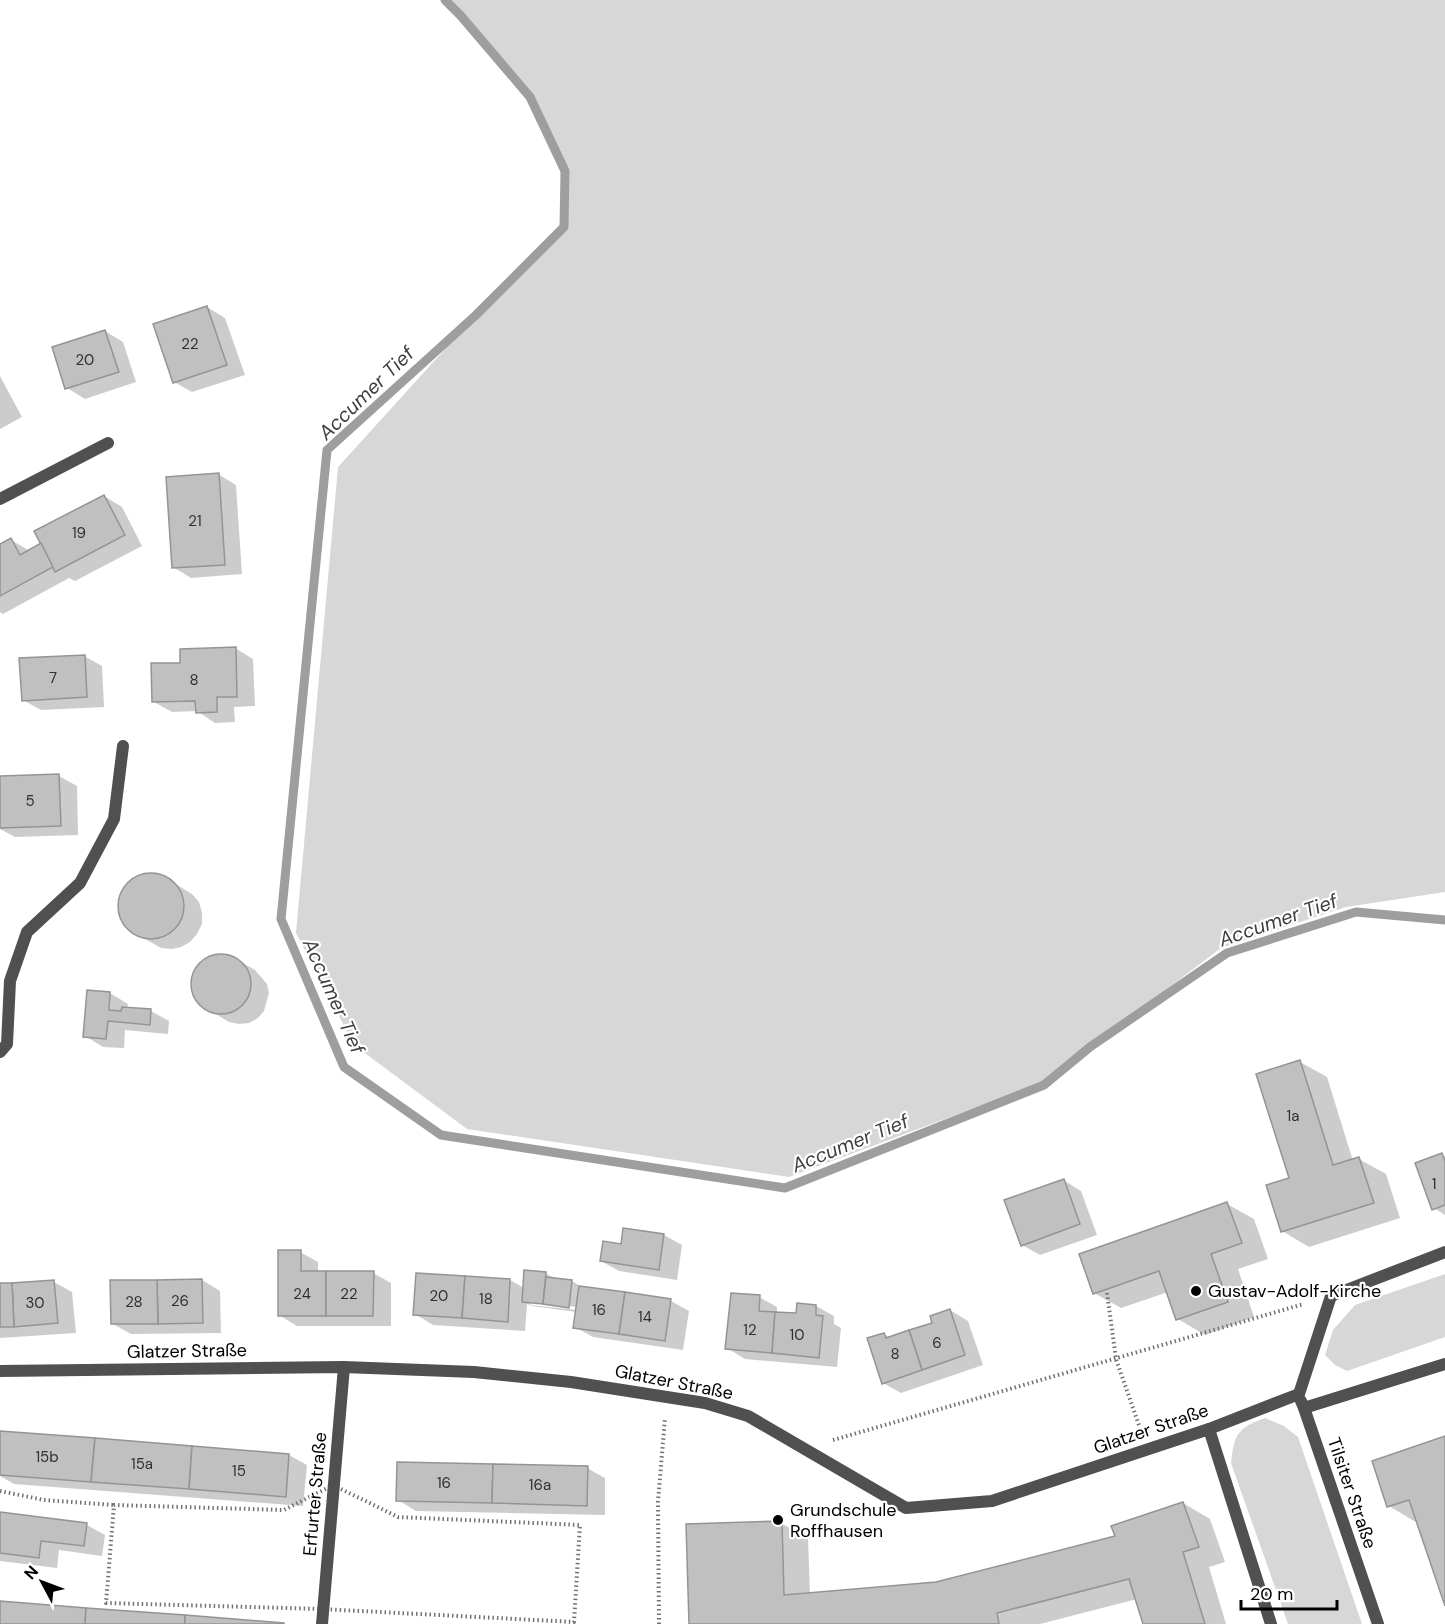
<svg xmlns="http://www.w3.org/2000/svg" width="1445" height="1624" font-family="'DM Sans',sans-serif">
<style>
.green{fill:#d7d7d7}
.shadow{fill:#0003;fill-rule:evenodd}
.lines{fill:none;stroke-linecap:round;stroke-linejoin:round}
.stream{stroke:#9e9e9e;stroke-width:9}
.building{fill:#c0c0c0;stroke:#949494;stroke-width:1.5}
.path{stroke:#727272;stroke-width:4;stroke-dasharray:1.5 3;stroke-linecap:butt}
.street{stroke:#505050;stroke-width:12}
.poi-dot{fill:#000;stroke:#fff;stroke-width:2}
.labels{text-anchor:middle;stroke-width:4.5;stroke-linejoin:round;paint-order:stroke}
.number-label{font-size:15px;fill:#303030}
.poi-label{font-size:18px;fill:#000;stroke:#fff;text-anchor:start}
.street-label{font-size:18px;fill:#000;stroke:#fff}
.water-label{font-size:20px;font-style:italic;fill:#3f3f3f;stroke:#fff}
</style>
<rect width="100%" height="100%" fill="#fff"/>
<!-- green -->
<g class="green">
<path d="M445 0H1445V892L1346 907 1221 948 1044 1082 789 1177 467 1129 354 1045 296 933 338 467 476 315 564 227 565 171 530 97 461 16Z"/>
<path d="M1445 1274V1337L1347 1371 1335 1365 1325 1355 1333 1330 1355 1305Z"/>
<path d="M1265 1418 1284 1426 1298 1437 1362 1624H1288L1231 1463C1234 1435 1237 1428 1265 1418Z"/>
</g>
<!-- shadow -->
<g class="shadow">
<path d="M207 307 225 318 245 375 192 392 174 382Z"/>
<path d="M105 331 123 342 136 382 85 399 67 388Z"/>
<path d="M0 376 22 417 0 429Z"/>
<path d="M218 474 236 485 242 574 191 578 173 567Z"/>
<path d="M104 496 122 507 142 546 75 581 69 578 3 614 0 612V546L11 540 30 551 42 544Z"/>
<path d="M235 648 253 659 255 706 234 707 235 722 215 723 197 711 172 712 154 702 182 664Z"/>
<path d="M84 656 102 666 104 707 41 710 23 700Z"/>
<path d="M59 776 77 786 78 835 15 837 0 829V777Z"/>
<path d="M143 874H154L164 877 192 894 199 902 202 913V924L197 934 190 942 181 947 172 949 161 948 133 932 125 925 119 906 120 896 125 886 133 879Z"/>
<path d="M218 955H227L236 959 255 970 267 984 269 993 264 1011 258 1018 249 1023 239 1024 229 1022 202 1006 196 998 192 989V979L195 970 201 963Z"/>
<path d="M110 993 128 1004 127 1009 151 1011 169 1021 168 1034 125 1030 124 1048 103 1047 85 1036Z"/>
<path d="M1300 1062 1327 1077 1353 1161 1359 1159 1386 1174 1400 1218 1309 1247 1282 1231 1290 1179Z"/>
<path d="M1442 1155 1445 1157V1215L1434 1208Z"/>
<path d="M1063 1180 1081 1191 1097 1235 1040 1255 1022 1245Z"/>
<path d="M1227 1204 1254 1219 1268 1259 1238 1269 1254 1317 1205 1335 1178 1319 1168 1292 1121 1308 1094 1293Z"/>
<path d="M664 1235 682 1245 677 1280 619 1271 601 1261 622 1245Z"/>
<path d="M300 1252 318 1262V1273H373L391 1283V1326H297L279 1315Z"/>
<path d="M545 1273 554 1278 572 1281 580 1286 671 1301 689 1311 683 1350 593 1337 575 1327 577 1312 532 1306 527 1304 525 1331 433 1325 415 1314 510 1280 524 1288ZM530 1302 577 1307V1310L530 1305Z"/>
<path d="M202 1280 220 1291 221 1333 131 1334 113 1324Z"/>
<path d="M54 1282 72 1292 76 1333 0 1338V1285Z"/>
<path d="M759 1297 777 1307V1313L797 1315 816 1306 834 1316V1324L841 1328 837 1367 745 1359 727 1348Z"/>
<path d="M950 1310 968 1321 983 1365 901 1393 883 1383 884 1334 891 1338 934 1324Z"/>
<path d="M0 1433 289 1455 307 1465 303 1506 14 1484 0 1476Z"/>
<path d="M1445 1437V1601L1419 1524 1389 1506Z"/>
<path d="M587 1468 605 1478V1515L416 1511 398 1500Z"/>
<path d="M1183 1503 1210 1519 1225 1562 1209 1567 1226 1624H1144L1137 1599 1040 1624H691L781 1523 808 1538 810 1594 936 1584 1117 1537Z"/>
<path d="M0 1514 87 1525 105 1535 102 1556 59 1550 57 1568 0 1561Z"/>
</g>
<g class="lines">
<!-- stream -->
<path class="stream" d="M445 0 461 16 530 97 565 171 564 227 476 315 327 450 281 919 344 1067 441 1135 785 1188 1044 1085 1090 1047 1227 953 1356 912 1445 920"/>
</g>
<!-- building -->
<g class="building">
<path d="M207 306 227 365 173 383 153 324Z"/>
<path d="M105 330 119 372 65 389 52 347Z"/>
<path d="M219 473 225 565 172 568 166 477Z"/>
<path d="M104 495 125 535 55 572 34 531Z"/>
<path d="M11 538 20 555 41 543 53 567 0 596V544Z"/>
<path d="M236 647 237 697H217V712L196 713 195 701 152 702 151 663H180V649Z"/>
<path d="M85 655 87 697 22 701 19 658Z"/>
<path d="M59 774 61 826 0 828V776Z"/>
<circle cx="151" cy="906" r="33"/>
<circle cx="221" cy="984" r="30"/>
<path d="M87 990 110 992 109 1010 121 1011 122 1007 151 1009 150 1025 108 1021 106 1039 83 1037Z"/>
<path d="M1300 1060 1333 1165 1359 1157 1374 1203 1281 1232 1266 1185 1289 1178 1256 1074Z"/>
<path d="M1442 1153 1445 1161V1205L1432 1210 1415 1163Z"/>
<path d="M1064 1179 1080 1224 1021 1246 1004 1200Z"/>
<path d="M1227 1202 1242 1243 1211 1254 1228 1302 1176 1320 1159 1271 1093 1294 1079 1254Z"/>
<path d="M623 1228 664 1234 659 1270 600 1261 603 1241 621 1244Z"/>
<path d="M278 1250H301V1271H326V1316H278Z"/>
<path d="M524 1270 546 1272 543 1304 522 1302Z"/>
<path d="M326 1271H374L373 1316H326Z"/>
<path d="M416 1273 465 1276 462 1318 413 1315Z"/>
<path d="M465 1276 510 1279 508 1322 462 1318Z"/>
<path d="M546 1277 572 1280 569 1308 543 1304Z"/>
<path d="M202 1279 203 1323 158 1324 157 1280Z"/>
<path d="M54 1280 58 1323 14 1327 12 1283Z"/>
<path d="M110 1280H157L158 1324H111Z"/>
<path d="M0 1283H12L14 1327H0Z"/>
<path d="M579 1286 625 1292 619 1334 573 1328Z"/>
<path d="M625 1292 671 1299 665 1341 619 1334Z"/>
<path d="M731 1293 760 1295 759 1311 775 1312 772 1353 725 1349Z"/>
<path d="M797 1303 816 1305V1315L823 1316 819 1358 772 1353 775 1312 796 1313Z"/>
<path d="M950 1309 965 1355 922 1370 909 1330 932 1323 930 1316Z"/>
<path d="M909 1330 922 1370 882 1384 867 1338 884 1333 886 1338Z"/>
<path d="M0 1431 95 1438 91 1482 0 1475Z"/>
<path d="M1445 1436V1606L1409 1500 1387 1507 1372 1461Z"/>
<path d="M95 1438 192 1446 189 1489 91 1482Z"/>
<path d="M192 1446 289 1454 286 1497 189 1489Z"/>
<path d="M397 1462 493 1464 492 1503 396 1501Z"/>
<path d="M493 1464 588 1466 587 1506 492 1503Z"/>
<path d="M1183 1502 1199 1547 1183 1552 1205 1624H1143L1129 1579 997 1613 999 1624H689L686 1524 782 1521 784 1595 936 1582 1115 1536 1111 1526Z"/>
<path d="M0 1512 87 1523 84 1546 41 1541 39 1558 0 1553Z"/>
<path d="M0 1601 86 1608 85 1624H0Z"/>
<path d="M86 1608 185 1615V1624H85Z"/>
<path d="M185 1615 284 1623V1624H185Z"/>
</g>
<g class="lines">
<!-- path -->
<g class="path">
<path d="M1107 1293 1116 1359 1140 1428"/>
<path d="M833 1440 1304 1304"/>
<path d="M333 1485 398 1517 580 1525 574 1622 322 1609 106 1603 114 1505 284 1510Z"/>
<path d="M0 1491 44 1500 114 1505"/>
<path d="M659 1624 658 1502 665 1418"/>
</g>
<!-- street -->
<g class="street">
<path d="M0 499 108 443"/>
<path d="M0 1052 7 1044 10 981 27 932 80 883 114 819 123 746"/>
<path d="M0 1371 344 1367 474 1372 571 1382 705 1403 748 1416 906 1508 992 1501 1209 1429 1299 1394"/>
<path d="M1299 1394 1331 1296 1445 1252"/>
<path d="M1301 1401 1304 1408 1445 1364"/>
<path d="M1304 1408 1378 1624"/>
<path d="M1209 1429 1271 1624"/>
<path d="M322 1624 344 1367"/>
</g>
</g>
<!-- markers -->
<g class="poi-dot">
<circle cx="1196" cy="1291" r="6"/>
<circle cx="778" cy="1520" r="6"/>
</g>
<g class="labels">
<!-- number labels -->
<g class="number-label">
<text x="190" y="349">22</text>
<text x="85" y="365">20</text>
<text x="195" y="526">21</text>
<text x="79" y="538">19</text>
<text x="53" y="683">7</text>
<text x="194" y="685">8</text>
<text x="30" y="806">5</text>
<text x="1293" y="1121">1a</text>
<text x="1434" y="1189">1</text>
<text x="302" y="1299">24</text>
<text x="349" y="1299">22</text>
<text x="439" y="1301">20</text>
<text x="486" y="1304">18</text>
<text x="180" y="1306">26</text>
<text x="134" y="1307">28</text>
<text x="35" y="1308">30</text>
<text x="599" y="1315">16</text>
<text x="645" y="1322">14</text>
<text x="750" y="1335">12</text>
<text x="797" y="1340">10</text>
<text x="937" y="1348">6</text>
<text x="895" y="1359">8</text>
<text x="47" y="1462">15b</text>
<text x="142" y="1469">15a</text>
<text x="239" y="1476">15</text>
<text x="444" y="1488">16</text>
<text x="540" y="1490">16a</text>
</g>
<!-- poi labels -->
<g class="poi-label">
<text x="1208" y="1297">Gustav-Adolf-Kirche</text>
<text x="790" y="1516">Grundschule<tspan x="790" dy="21">Roffhausen</tspan></text>
</g>
<!-- street labels -->
<g class="street-label">
<text transform="translate(187 1351) rotate(-1)" y="6">Glatzer Straße</text>
<text transform="translate(674 1382) rotate(11)" y="6">Glatzer Straße</text>
<text transform="translate(1151 1429) rotate(-19)" y="6">Glatzer Straße</text>
<text transform="translate(1352 1493) rotate(71)" y="6">Tilsiter Straße</text>
<text transform="translate(315 1494) rotate(-85)" y="6">Erfurter Straße</text>
</g>
<!-- water labels -->
<g class="water-label">
<text transform="translate(366 393) rotate(-44)" y="7">Accumer Tief</text>
<text transform="translate(1278 920) rotate(-19)" y="7">Accumer Tief</text>
<text transform="translate(334 996) rotate(66)" y="7">Accumer Tief</text>
<text transform="translate(850 1143) rotate(-22)" y="7">Accumer Tief</text>
</g>
</g>
<!-- north arrow -->
<g transform="translate(42 1582) rotate(311)" stroke="#ffffff" stroke-width="4.5" paint-order="stroke">
<path d="M0-4.5L10 22L0 15L-10 22Z" fill="#000000"/>
<text y="-9" font-size="16" font-weight="bold" text-anchor="middle" fill="#000000">N</text>
</g>
<!-- scale -->
<path d="M1241 1600v9h96v-9" fill="none" stroke="#000000" stroke-width="3"/>
<text x="1250" y="1600" font-size="18" fill="#000000" stroke="#ffffff" stroke-width="4.5" paint-order="stroke">20 m</text>
</svg>
